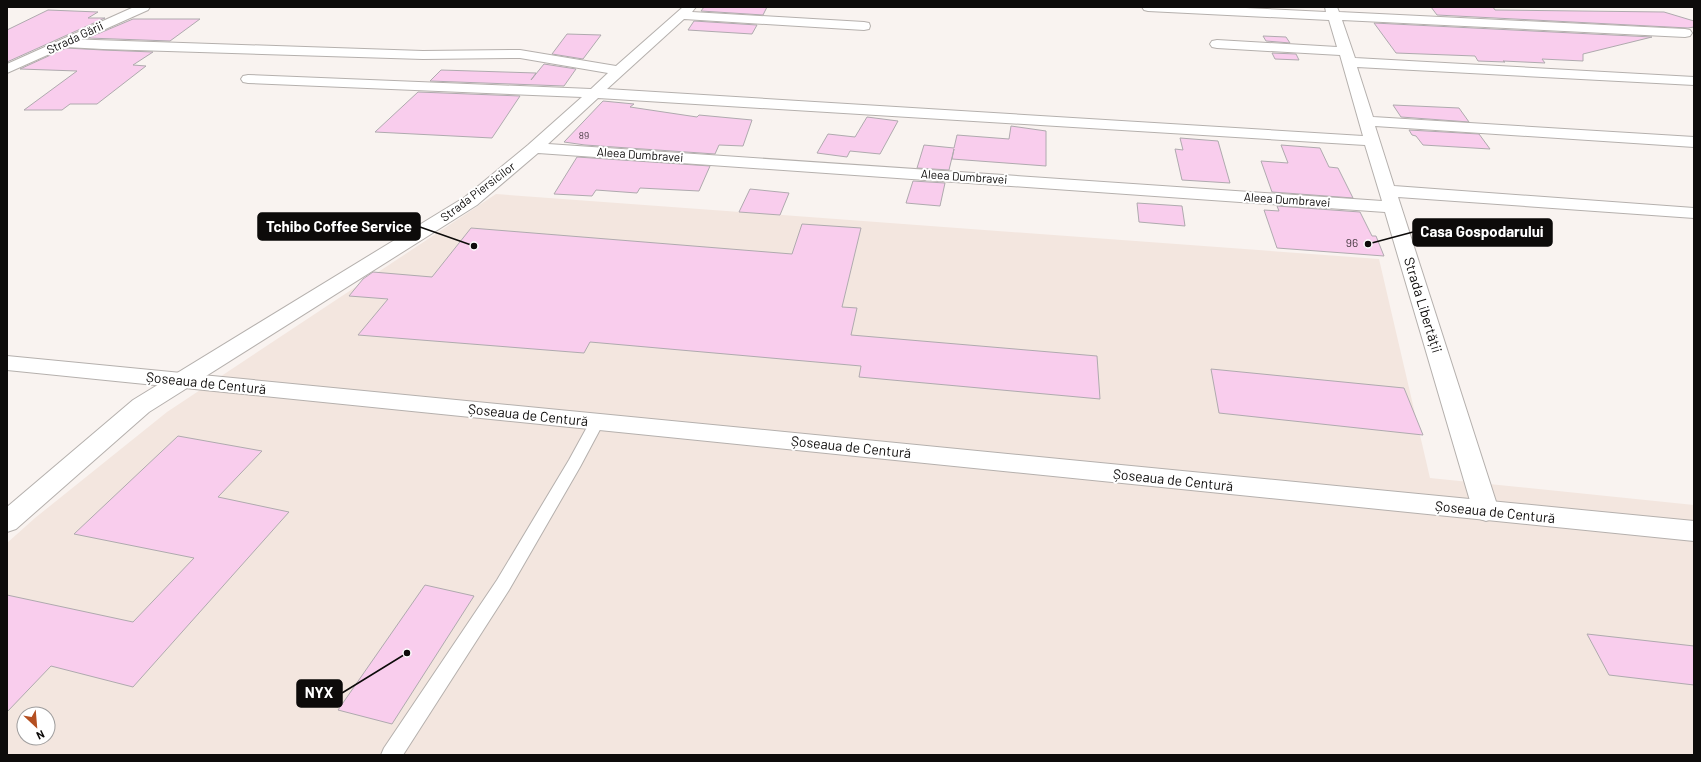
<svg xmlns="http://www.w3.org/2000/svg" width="1701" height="762" font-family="Barlow,sans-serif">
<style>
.built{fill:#f3e6df;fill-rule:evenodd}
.building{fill:#f9cded;stroke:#afaaae}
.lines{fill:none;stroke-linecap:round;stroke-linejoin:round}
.lane-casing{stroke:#b5b0ad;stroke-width:2}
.street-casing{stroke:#b5b0ad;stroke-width:2}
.secondary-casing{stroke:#b5b0ad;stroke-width:2}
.primary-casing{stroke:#b5b0ad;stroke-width:2}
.lane{fill:#fff;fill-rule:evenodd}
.street{fill:#fff;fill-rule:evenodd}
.secondary{fill:#fff;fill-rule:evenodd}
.primary{fill:#fff;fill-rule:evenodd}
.labels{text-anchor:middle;stroke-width:4;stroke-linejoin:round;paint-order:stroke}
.far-number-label{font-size:10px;fill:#483c43}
.far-street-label{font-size:12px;fill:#0d0b0a;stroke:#fff}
.number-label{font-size:12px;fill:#483c43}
.street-label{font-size:14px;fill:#0d0b0a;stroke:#fff}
.leader{fill:none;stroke:#0d0b0a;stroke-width:1.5}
.callout-dot{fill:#0d0b0a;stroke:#fff;stroke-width:1.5}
.callout{fill:#0d0b0a;stroke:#0d0b0a;stroke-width:1.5}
.callout-label{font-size:15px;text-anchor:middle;font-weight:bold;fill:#fff}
</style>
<rect width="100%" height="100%" fill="#f9f3f0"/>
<!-- built -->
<path class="built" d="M496 194 1379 259 1430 478 1694 505V755H7V543L35 518 167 412ZM24 714H48V738H24Z"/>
<!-- building -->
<g class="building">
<path d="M704 7H767L763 15 701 11Z"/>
<path d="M1431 7H1493L1495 10 1664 12 1694 21V27L1688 28 1437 15Z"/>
<path d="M48 10 98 12 88 18H105L7 62V30Z"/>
<path d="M133 19H200L170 41 88 38Z"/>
<path d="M694 21 757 25 752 34 688 30Z"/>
<path d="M1374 23 1652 37 1583 54V61L1542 59 1545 63 1503 61 1505 62 1478 61 1475 56 1396 53Z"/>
<path d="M567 34 601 35 583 59 552 54Z"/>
<path d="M1263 36 1286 37 1290 43 1266 41Z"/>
<path d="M66 48 103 50 153 52 133 65 146 66 97 104H70L62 110H24L77 71 20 69Z"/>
<path d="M1272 53 1296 54 1299 60 1275 59Z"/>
<path d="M544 64 576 69 564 86 430 81 441 70 536 73 531 80Z"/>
<path d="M418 92 520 96 492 138 375 132Z"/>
<path d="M603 101 634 104 630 107 697 117 699 115 752 120 743 146 719 145 715 154 585 145 564 142Z"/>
<path d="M1393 105 1459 108 1469 122 1401 117Z"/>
<path d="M867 117 898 121 880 154 850 151 847 157 817 153 828 134 855 137Z"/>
<path d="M1011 126 1046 131V166L952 159 954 149 949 170 917 168 924 145 954 148 957 135 1009 139Z"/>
<path d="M1409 130 1479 134 1490 149 1423 145 1416 136 1412 135Z"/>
<path d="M1180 138 1218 141 1230 183 1182 180 1175 149 1183 150Z"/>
<path d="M1281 145 1320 148 1329 167 1338 168 1353 198 1272 192 1261 161 1288 163Z"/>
<path d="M577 157 710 166 699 191 640 188 637 193 596 190 592 196 554 194Z"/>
<path d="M913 181 945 183 940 206 906 203Z"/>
<path d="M750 189 789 193 780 215 739 212Z"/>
<path d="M1137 203 1182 206 1185 226 1139 222Z"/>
<path d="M1277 206 1360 212 1372 236H1376L1384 256 1277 248 1264 210 1279 211Z"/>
<path d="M802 224 861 228 842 307 857 308 851 335 1097 356 1100 399 859 377 861 366 590 342 584 353 358 335 388 299 349 296 363 279 373 272 432 277 471 228 792 254Z"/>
<path d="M1211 369 1404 388 1423 435 1219 413Z"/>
<path d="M178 436 262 451 218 497 289 512 133 687 51 666 7 712V595L133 622 194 558 74 534Z"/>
<path d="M425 585 474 596 392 724 338 710Z"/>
<path d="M1587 634 1694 646V685L1609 675Z"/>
</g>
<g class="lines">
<!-- lane casing -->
<g class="lane-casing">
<path id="lane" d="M597 417 602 418 604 422 580 467 509 590 403 755H381L384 748 497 580 569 460 592 418Z"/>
</g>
<!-- street casing -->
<g class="street-casing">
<path id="street" d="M683 7H696L692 12 864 22 869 23 870 26 869 29 864 30 684 19 607 89 1363 136 1340 55 1217 48 1212 47 1210 44 1212 41 1217 40 1337 47 1329 20 1148 11 1144 10 1142 7H1225L1326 12 1325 7H1337L1339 12 1685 29 1690 30 1692 33 1690 36 1685 37 1342 20 1355 58 1694 77V85L1357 67 1373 117 1694 137V147L1375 126 1394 186 1694 208V218L1398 197 1499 511 1495 518 1486 521 1477 518 1473 511 1385 212 538 153 477 205 149 412 16 529 7 532V507L133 400 465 197 528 145 582 97 248 83 243 82 241 79 243 76 248 75 591 89 608 73 520 58 423 59 103 49 66 47 61 46 59 43 61 40 66 39 423 51 520 50 616 66ZM598 98 1365 145 1382 201 548 144Z"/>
</g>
<!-- secondary casing -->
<g class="secondary-casing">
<path id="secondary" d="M134 7H150L148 10 7 73V64Z"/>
</g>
<!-- primary casing -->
<g class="primary-casing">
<path id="primary" d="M7 356 1694 521V541L7 370Z"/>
</g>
<!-- lane -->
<use href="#lane" class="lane"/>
<!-- street -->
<use href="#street" class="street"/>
<!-- secondary -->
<use href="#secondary" class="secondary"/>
<!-- primary -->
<use href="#primary" class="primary"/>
</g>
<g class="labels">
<!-- far-number labels -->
<g class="far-number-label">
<text x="584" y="139">89</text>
</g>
<!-- far-street labels -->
<g class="far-street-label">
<text transform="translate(75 38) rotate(-25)" y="4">Strada Gării</text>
<text transform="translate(640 155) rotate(4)" y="4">Aleea Dumbravei</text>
<text transform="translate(964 177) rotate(4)" y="4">Aleea Dumbravei</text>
<text transform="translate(478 192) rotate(-37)" y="4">Strada Piersicilor</text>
<text transform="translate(1287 200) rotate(4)" y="4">Aleea Dumbravei</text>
</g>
<!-- number labels -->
<g class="number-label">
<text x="1352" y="247">96</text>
</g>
<!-- street labels -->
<g class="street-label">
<text transform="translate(1423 305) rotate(73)" y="5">Strada Libertății</text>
<text transform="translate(206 383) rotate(6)" y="5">Șoseaua de Centură</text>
<text transform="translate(528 415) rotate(6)" y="5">Șoseaua de Centură</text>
<text transform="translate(851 447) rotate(6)" y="5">Șoseaua de Centură</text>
<text transform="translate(1173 480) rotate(6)" y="5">Șoseaua de Centură</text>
<text transform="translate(1495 512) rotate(6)" y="5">Șoseaua de Centură</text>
</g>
</g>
<!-- callouts -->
<path class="leader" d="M474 246L420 227M1368 244L1413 232M407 653L342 693"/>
<g class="callout-dot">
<circle cx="474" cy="246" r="4"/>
<circle cx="1368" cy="244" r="4"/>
<circle cx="407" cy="653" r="4"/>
</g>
<g class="callout">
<rect x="258" y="213" width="162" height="27" rx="4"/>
<rect x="1413" y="219" width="139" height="27" rx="4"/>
<rect x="297" y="680" width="45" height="27" rx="4"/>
</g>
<g class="callout-label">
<text x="339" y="232">Tchibo Coffee Service</text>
<text x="1482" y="237">Casa Gospodarului</text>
<text x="319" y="698">NYX</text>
</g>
<!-- border -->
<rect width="1701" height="762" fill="none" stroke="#0d0b0a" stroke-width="16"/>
<!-- north arrow -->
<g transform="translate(36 726) rotate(154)"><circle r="19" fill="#ffffff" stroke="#9e9d9d"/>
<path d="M0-3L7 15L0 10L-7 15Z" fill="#b44f20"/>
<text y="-6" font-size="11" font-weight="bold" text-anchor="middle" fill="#0d0b0a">N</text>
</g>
</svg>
